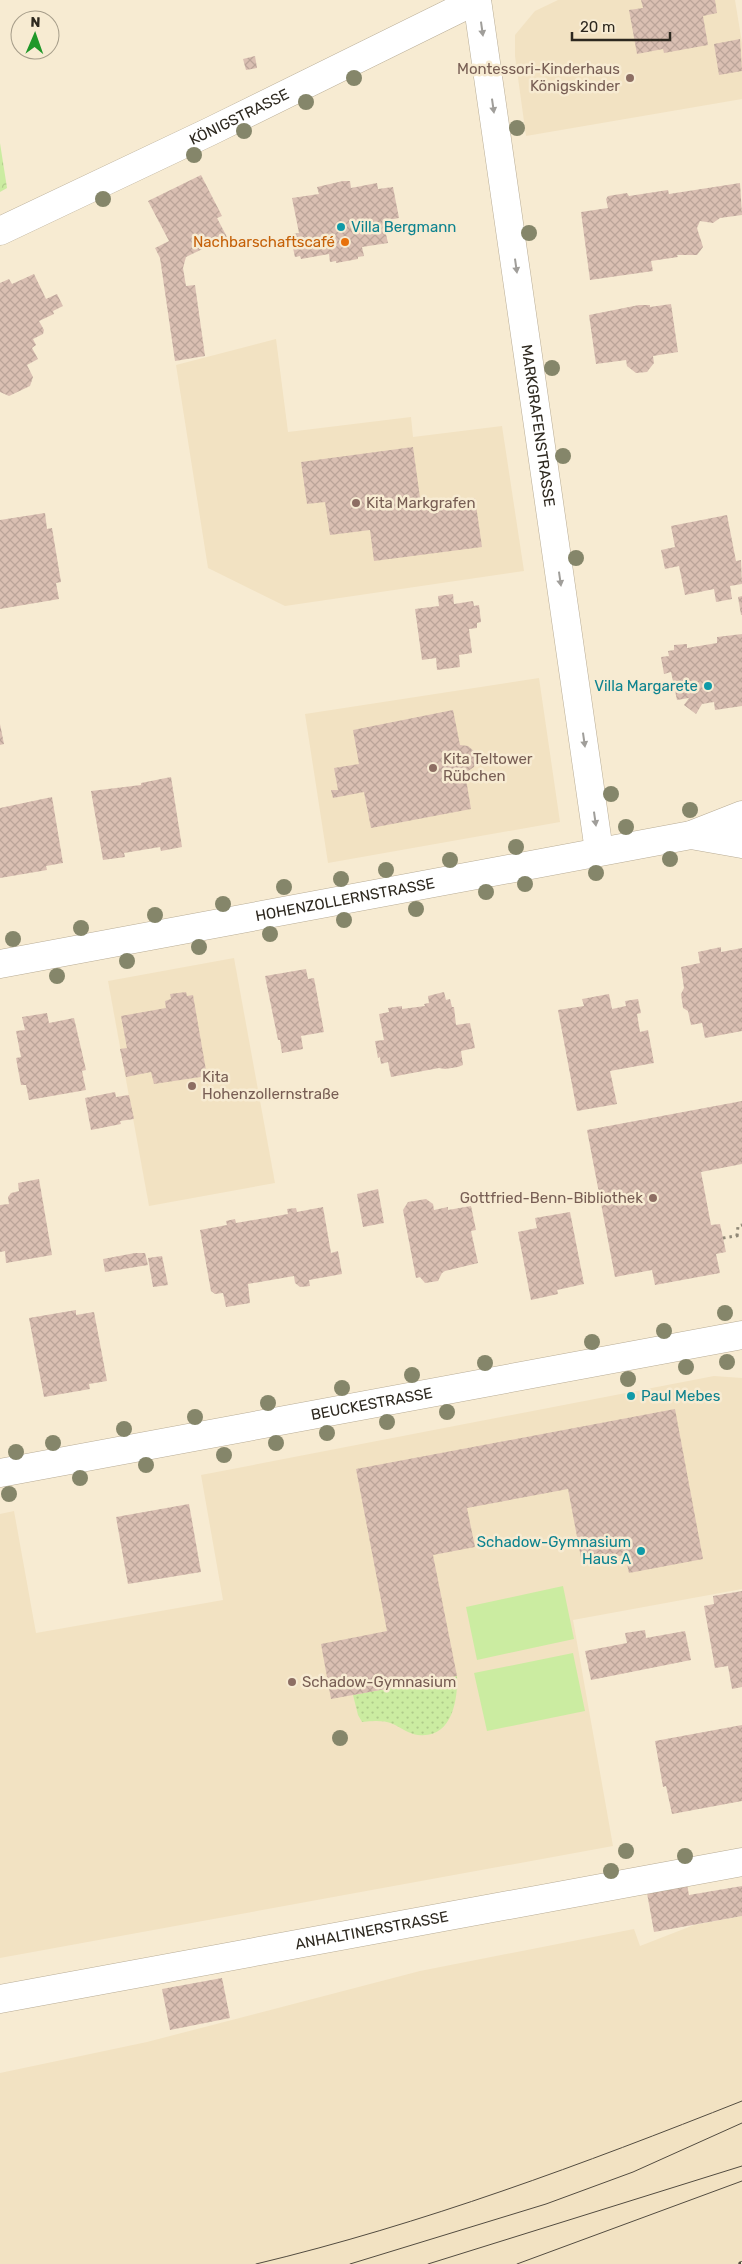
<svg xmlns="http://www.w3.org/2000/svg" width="742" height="2264" font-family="Rubik,sans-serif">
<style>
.built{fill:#f2e2c2}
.grass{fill:url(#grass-dots)}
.forest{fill:url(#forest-crowns)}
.pitch{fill:#cbeca1}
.building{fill:url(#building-cross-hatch)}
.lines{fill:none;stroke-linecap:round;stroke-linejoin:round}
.street-casing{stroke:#b8ac95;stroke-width:29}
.path{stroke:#908877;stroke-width:3;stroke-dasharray:2.5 4;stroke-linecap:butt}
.street{stroke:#fff;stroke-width:28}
.tram{stroke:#534c40;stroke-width:1}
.rail-casing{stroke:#534c40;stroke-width:5.5}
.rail{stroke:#f7ebd2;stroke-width:4;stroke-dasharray:11;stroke-linecap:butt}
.tree{fill:#85866a}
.oneway{fill:#a09e9a}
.education-dot{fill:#8d6e63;stroke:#f7ebd2;stroke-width:2}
.culture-dot{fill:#0f9aa8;stroke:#f7ebd2;stroke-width:2}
.food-dot{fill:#e8710a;stroke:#f7ebd2;stroke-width:2}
.labels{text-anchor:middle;stroke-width:5;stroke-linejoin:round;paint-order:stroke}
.education-label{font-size:15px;fill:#785e54;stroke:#f7ebd2;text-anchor:start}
.street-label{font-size:15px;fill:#2d281f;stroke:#f7ebd2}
.culture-label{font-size:15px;fill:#0d838f;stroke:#f7ebd2;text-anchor:start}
.food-label{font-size:15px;fill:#c56008;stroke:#f7ebd2;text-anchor:end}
</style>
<defs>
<pattern id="grass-dots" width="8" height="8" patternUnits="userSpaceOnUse" patternTransform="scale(1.25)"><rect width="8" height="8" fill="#cbeca1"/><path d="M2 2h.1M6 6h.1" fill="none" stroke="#afca8a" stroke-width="1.8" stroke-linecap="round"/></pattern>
<pattern id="forest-crowns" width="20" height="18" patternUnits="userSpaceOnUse" patternTransform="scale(1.25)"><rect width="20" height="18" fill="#cbeca1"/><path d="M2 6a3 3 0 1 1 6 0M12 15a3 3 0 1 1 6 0" fill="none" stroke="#afca8a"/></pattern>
<pattern id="building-cross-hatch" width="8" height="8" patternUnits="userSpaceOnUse" patternTransform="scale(1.25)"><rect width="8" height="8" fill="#dabfb2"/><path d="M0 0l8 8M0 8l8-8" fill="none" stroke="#bba499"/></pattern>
</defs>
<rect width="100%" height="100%" fill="#f7ebd2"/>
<!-- built -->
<g class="built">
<path d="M558 0H735L742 43V99L526 136 515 56V35L535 11Z"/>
<path d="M276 339 288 432 411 417 413 437 502 426 524 571 285 606 208 568 176 365Z"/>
<path d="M539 678 560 822 328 863 305 714Z"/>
<path d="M234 958 275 1183 149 1206 108 981Z"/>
<path d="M714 1376 742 1378V1589L573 1620 613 1846 0 1958V1514L14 1511 36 1633 223 1600 201 1475Z"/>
<path d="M742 1916V2264H0V2073L147 2042 420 1971 634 1929 640 1946 694 1925Z"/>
</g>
<!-- grass -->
<path class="grass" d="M457 1676C458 1700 452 1739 418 1735 410 1734 401 1728 393 1724 383 1720 373 1721 362 1722L358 1715 353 1695Z"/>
<!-- forest -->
<path class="forest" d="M0 143 7 188 0 192Z"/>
<!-- pitch -->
<g class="pitch">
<path d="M563 1586 574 1639 477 1660 466 1607Z"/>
<path d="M573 1653 585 1711 487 1731 474 1673Z"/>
</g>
<!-- building -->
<g class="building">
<path d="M641 0H715L717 13 703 16 708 45 664 53 663 49 637 54 629 10 643 8Z"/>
<path d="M740 39 742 71 719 75 714 44Z"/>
<path d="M255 56 257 68 246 70 243 59Z"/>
<path d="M201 175 222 216 217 218 227 237 186 257 183 268 186 286 195 285 205 356 175 361 160 258 155 248 169 241 148 201Z"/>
<path d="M343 181H350L351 188 377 183 378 189 393 187 399 218 383 221 388 243 362 247 364 256 358 257V259L336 263V261L330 262 329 254 301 259 300 256 295 257 291 239 293 234 299 233 292 198 319 194 317 187Z"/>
<path d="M740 183 742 215 720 218 713 223 700 221 697 228 703 247 697 255H677L678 257 651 261 653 271 590 280 581 212 608 208 606 199 608 196 627 193 629 196 668 190 669 194Z"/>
<path d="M34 274 46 299 57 294 63 306 53 311 54 314 39 321 44 330 43 334 33 339 36 345 32 348 38 359 27 365 33 377 30 386 9 396 0 392V283L9 279 12 284Z"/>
<path d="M671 304 678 352 653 356 654 363 647 372 636 373 627 366 626 360 596 364 589 315 639 305H650V307Z"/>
<path d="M413 447 421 505 475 498 482 547 374 561 370 530 330 535 325 502 307 504 301 462Z"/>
<path d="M45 513 47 529 52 528 61 582 56 583 59 599 0 609V520Z"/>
<path d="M727 515 736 561 741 560 742 584 730 586 732 599 716 602 714 589 685 595 679 566 665 569 661 550 675 547 671 526Z"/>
<path d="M453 594 454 604 473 601 474 606 479 605 481 622 477 623V628L469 629 472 653 459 655 460 667 437 670 436 658 422 660 415 609 439 606 438 596Z"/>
<path d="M742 596V615H741L738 597Z"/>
<path d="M742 634V706L715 710 714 702 702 704 696 714 684 705 689 698 677 700 671 672 664 674 661 657 669 656 668 651 674 650V645L687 644V648L717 643V637Z"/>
<path d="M453 710 460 745 468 746 475 752 476 756 474 767 465 773 471 809 371 828 364 792 333 798 331 790H338L334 768 359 764 353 730Z"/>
<path d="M0 724 4 744 0 745Z"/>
<path d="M171 777 182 847 161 851 160 847 124 853 125 857 103 860 91 791 141 785V783Z"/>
<path d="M52 797 63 863 46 866 47 870 0 878V808Z"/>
<path d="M721 947V952L742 948V1031L705 1038 702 1023 691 1025 688 1011 683 1008 681 994 684 988 681 967 700 963 698 952Z"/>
<path d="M306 969 308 979 314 978 324 1032 301 1036 303 1049 282 1053 280 1040H278L265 976Z"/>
<path d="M186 992 187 996 193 995 207 1076 154 1084 151 1072 126 1077 120 1049 127 1048 121 1016 166 1008 165 1001 171 999 170 994Z"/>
<path d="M444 992 446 1000 450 999 452 1007H454L456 1025 470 1023 475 1048 461 1051 463 1065 458 1067 445 1069 439 1068 391 1077 388 1062 381 1064 380 1057 378 1058 375 1041 384 1040 379 1014 389 1012 388 1008 402 1006V1009L425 1006 424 1004 429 1003 428 996Z"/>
<path d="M609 994 612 1009 626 1006 625 1001 638 999 641 1013 637 1014 640 1032 648 1030 654 1063 610 1071 617 1104 577 1111 558 1010 584 1006 582 999Z"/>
<path d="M47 1013 49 1023 74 1018 86 1070 82 1071 86 1090 29 1100 26 1085H21L16 1058 21 1057 16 1031 25 1030 22 1017Z"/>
<path d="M115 1092 116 1097 129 1095 134 1119 120 1121 121 1124 91 1130 85 1098Z"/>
<path d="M742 1101V1164L701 1172 711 1225 720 1224 726 1252 716 1254 720 1273 655 1285 652 1270 615 1277 587 1130Z"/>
<path d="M39 1179 52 1255 6 1263 5 1251 0 1252V1205L9 1204 8 1197 11 1193 19 1191 18 1183Z"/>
<path d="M378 1189 384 1223 363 1227 357 1194Z"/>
<path d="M426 1199 433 1204 434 1210 448 1207V1210L471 1206 476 1230 471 1231 478 1263 445 1271 442 1273 438 1281 425 1283 420 1277 416 1278 403 1210 408 1202Z"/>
<path d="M323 1207 331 1253 338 1251 342 1274 309 1280 310 1286 300 1287 295 1283 294 1276 248 1284 250 1303 226 1307 223 1293 215 1294 211 1291 200 1230 227 1225 226 1221 235 1219 236 1223 288 1214 287 1209 296 1208 297 1212Z"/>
<path d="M570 1212 584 1284 557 1290 558 1294 531 1300 518 1232 537 1228 535 1218Z"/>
<path d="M135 1253H145L148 1265 105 1272 103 1259Z"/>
<path d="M162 1256 168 1285 153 1287 148 1258Z"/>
<path d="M76 1310V1315L94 1312 107 1381 89 1384 90 1389 44 1397 29 1318Z"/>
<path d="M675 1409 703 1559 629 1573 625 1555 582 1563 568 1489 467 1508 475 1547 433 1555 457 1676 331 1699 321 1644 387 1631 356 1469Z"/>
<path d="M189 1504 201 1572 128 1584 116 1517Z"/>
<path d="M742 1591V1687L732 1689 728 1666 715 1668 704 1606 714 1604 713 1596Z"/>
<path d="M645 1630 646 1638 685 1631 691 1660 591 1680 585 1651 627 1643 625 1633Z"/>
<path d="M742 1725V1801L672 1814 666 1786 663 1787 655 1741Z"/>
<path d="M687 1885 689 1895 742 1886V1916L654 1932 647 1893Z"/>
<path d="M222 1978 230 2018 170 2030 162 1989Z"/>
</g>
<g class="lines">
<!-- street casing -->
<g class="street-casing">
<g id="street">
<path id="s1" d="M477 0 599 851"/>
<path id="s2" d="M0 231 211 131 477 0"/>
<path d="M691 835 742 844"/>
<path id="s3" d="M0 964 691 835 742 815"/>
<path id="s4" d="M0 1473 742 1335"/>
<path id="s5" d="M0 1999 742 1862"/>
</g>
</g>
<!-- path -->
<g class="path">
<path d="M737 1236 738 1226 742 1225"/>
<path d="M723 1238 742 1235"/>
</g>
<!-- street -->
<use href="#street" class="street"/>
<!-- tram -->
<g class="tram">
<path d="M256 2264C423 2224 583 2164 742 2101"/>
<path d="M350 2264 546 2204 633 2172 742 2123"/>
<path d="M428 2264 742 2166"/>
<path d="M517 2264 742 2181"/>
</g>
<!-- rail casing -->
<g class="rail-casing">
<path id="rail" d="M741 2264H742"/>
</g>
<!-- rail -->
<use href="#rail" class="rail"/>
</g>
<!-- trees -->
<g class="tree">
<circle cx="354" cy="78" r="8"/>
<circle cx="306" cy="102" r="8"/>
<circle cx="517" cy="128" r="8"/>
<circle cx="244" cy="131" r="8"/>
<circle cx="194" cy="155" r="8"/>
<circle cx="103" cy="199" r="8"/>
<circle cx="529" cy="233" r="8"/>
<circle cx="552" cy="368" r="8"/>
<circle cx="563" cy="456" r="8"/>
<circle cx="576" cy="558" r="8"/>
<circle cx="611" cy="794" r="8"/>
<circle cx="690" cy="810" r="8"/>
<circle cx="626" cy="827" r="8"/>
<circle cx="516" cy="847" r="8"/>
<circle cx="670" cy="859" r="8"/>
<circle cx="450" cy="860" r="8"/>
<circle cx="386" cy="870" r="8"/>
<circle cx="596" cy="873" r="8"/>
<circle cx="341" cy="879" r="8"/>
<circle cx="525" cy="884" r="8"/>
<circle cx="284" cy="887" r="8"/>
<circle cx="486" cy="892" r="8"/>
<circle cx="223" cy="904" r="8"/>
<circle cx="416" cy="909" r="8"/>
<circle cx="155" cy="915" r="8"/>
<circle cx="344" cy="920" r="8"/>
<circle cx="81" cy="928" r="8"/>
<circle cx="270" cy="934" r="8"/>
<circle cx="13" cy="939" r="8"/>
<circle cx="199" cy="947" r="8"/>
<circle cx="127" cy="961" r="8"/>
<circle cx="57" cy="976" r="8"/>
<circle cx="725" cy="1313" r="8"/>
<circle cx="664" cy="1331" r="8"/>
<circle cx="592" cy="1342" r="8"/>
<circle cx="727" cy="1362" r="8"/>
<circle cx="485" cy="1363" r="8"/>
<circle cx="686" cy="1367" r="8"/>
<circle cx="412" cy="1375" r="8"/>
<circle cx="628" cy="1379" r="8"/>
<circle cx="342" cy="1388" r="8"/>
<circle cx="268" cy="1403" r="8"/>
<circle cx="447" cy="1412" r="8"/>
<circle cx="195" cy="1417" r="8"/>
<circle cx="387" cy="1422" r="8"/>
<circle cx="124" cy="1429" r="8"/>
<circle cx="327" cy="1433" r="8"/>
<circle cx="53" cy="1443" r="8"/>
<circle cx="276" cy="1443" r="8"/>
<circle cx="16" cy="1452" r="8"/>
<circle cx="224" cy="1455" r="8"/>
<circle cx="146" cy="1465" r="8"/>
<circle cx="80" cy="1478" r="8"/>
<circle cx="9" cy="1494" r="8"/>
<circle cx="340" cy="1738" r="8"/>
<circle cx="626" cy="1851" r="8"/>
<circle cx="685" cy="1856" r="8"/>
<circle cx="611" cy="1871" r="8"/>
</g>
<!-- one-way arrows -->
<defs><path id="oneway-solid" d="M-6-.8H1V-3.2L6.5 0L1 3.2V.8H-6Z" transform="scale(1.25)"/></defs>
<g class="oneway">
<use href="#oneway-solid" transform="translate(482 29) rotate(82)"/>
<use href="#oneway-solid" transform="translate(493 106) rotate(82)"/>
<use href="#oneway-solid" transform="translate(516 266) rotate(82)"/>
<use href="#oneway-solid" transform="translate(560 579) rotate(82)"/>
<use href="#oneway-solid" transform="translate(584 740) rotate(82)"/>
<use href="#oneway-solid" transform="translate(595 819) rotate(82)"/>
</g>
<!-- markers -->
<g class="education-dot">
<circle cx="630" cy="78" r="5"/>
<circle cx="356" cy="503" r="5"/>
<circle cx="433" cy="768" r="5"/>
<circle cx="192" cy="1086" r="5"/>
<circle cx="653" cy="1198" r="5"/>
<circle cx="292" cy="1682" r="5"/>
</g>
<g class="culture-dot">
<circle cx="341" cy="227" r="5"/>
<circle cx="708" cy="686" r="5"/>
<circle cx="631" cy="1396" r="5"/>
<circle cx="641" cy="1551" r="5"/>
</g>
<circle class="food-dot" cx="345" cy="242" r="5"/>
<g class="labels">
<!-- education labels -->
<g class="education-label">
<text x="620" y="74" text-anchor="end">Montessori-Kinderhaus<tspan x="620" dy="17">Königskinder</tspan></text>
<text x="366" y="508">Kita Markgrafen</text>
<text x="443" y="764">Kita Teltower<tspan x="443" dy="17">Rübchen</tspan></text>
<text x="202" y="1082">Kita<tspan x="202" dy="17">Hohenzollernstraße</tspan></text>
<text x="643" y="1203" text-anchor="end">Gottfried-Benn-Bibliothek</text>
<text x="302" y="1687">Schadow-Gymnasium</text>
</g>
<!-- street labels -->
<g class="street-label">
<text dy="5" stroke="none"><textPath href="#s2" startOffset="265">KÖNIGSTRASSE</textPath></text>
<text dy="5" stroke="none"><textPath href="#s1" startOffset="430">MARKGRAFENSTRASSE</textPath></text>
<text dy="5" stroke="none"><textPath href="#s3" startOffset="351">HOHENZOLLERNSTRASSE</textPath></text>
<text dy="5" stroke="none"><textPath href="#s4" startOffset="378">BEUCKESTRASSE</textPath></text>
<text dy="5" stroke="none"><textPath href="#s5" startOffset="378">ANHALTINERSTRASSE</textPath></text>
</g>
<!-- culture labels -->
<g class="culture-label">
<text x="351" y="232">Villa Bergmann</text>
<text x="698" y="691" text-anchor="end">Villa Margarete</text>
<text x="641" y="1401">Paul Mebes</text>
<text x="631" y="1547" text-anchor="end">Schadow-Gymnasium<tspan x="631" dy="17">Haus A</tspan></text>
</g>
<!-- food labels -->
<g class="food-label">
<text x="335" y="247">Nachbarschaftscafé</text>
</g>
</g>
<!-- north arrow -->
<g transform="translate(35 35) rotate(2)"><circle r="24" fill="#f7ebd2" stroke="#a69d8a"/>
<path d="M0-4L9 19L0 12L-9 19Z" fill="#1f9829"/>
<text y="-8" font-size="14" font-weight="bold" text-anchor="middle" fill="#2d281f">N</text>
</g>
<!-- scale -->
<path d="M572 32v8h98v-8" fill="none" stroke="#2d281f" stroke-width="2.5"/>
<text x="580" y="32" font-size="15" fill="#2d281f" stroke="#f7ebd2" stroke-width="4" paint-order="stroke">20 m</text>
</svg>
